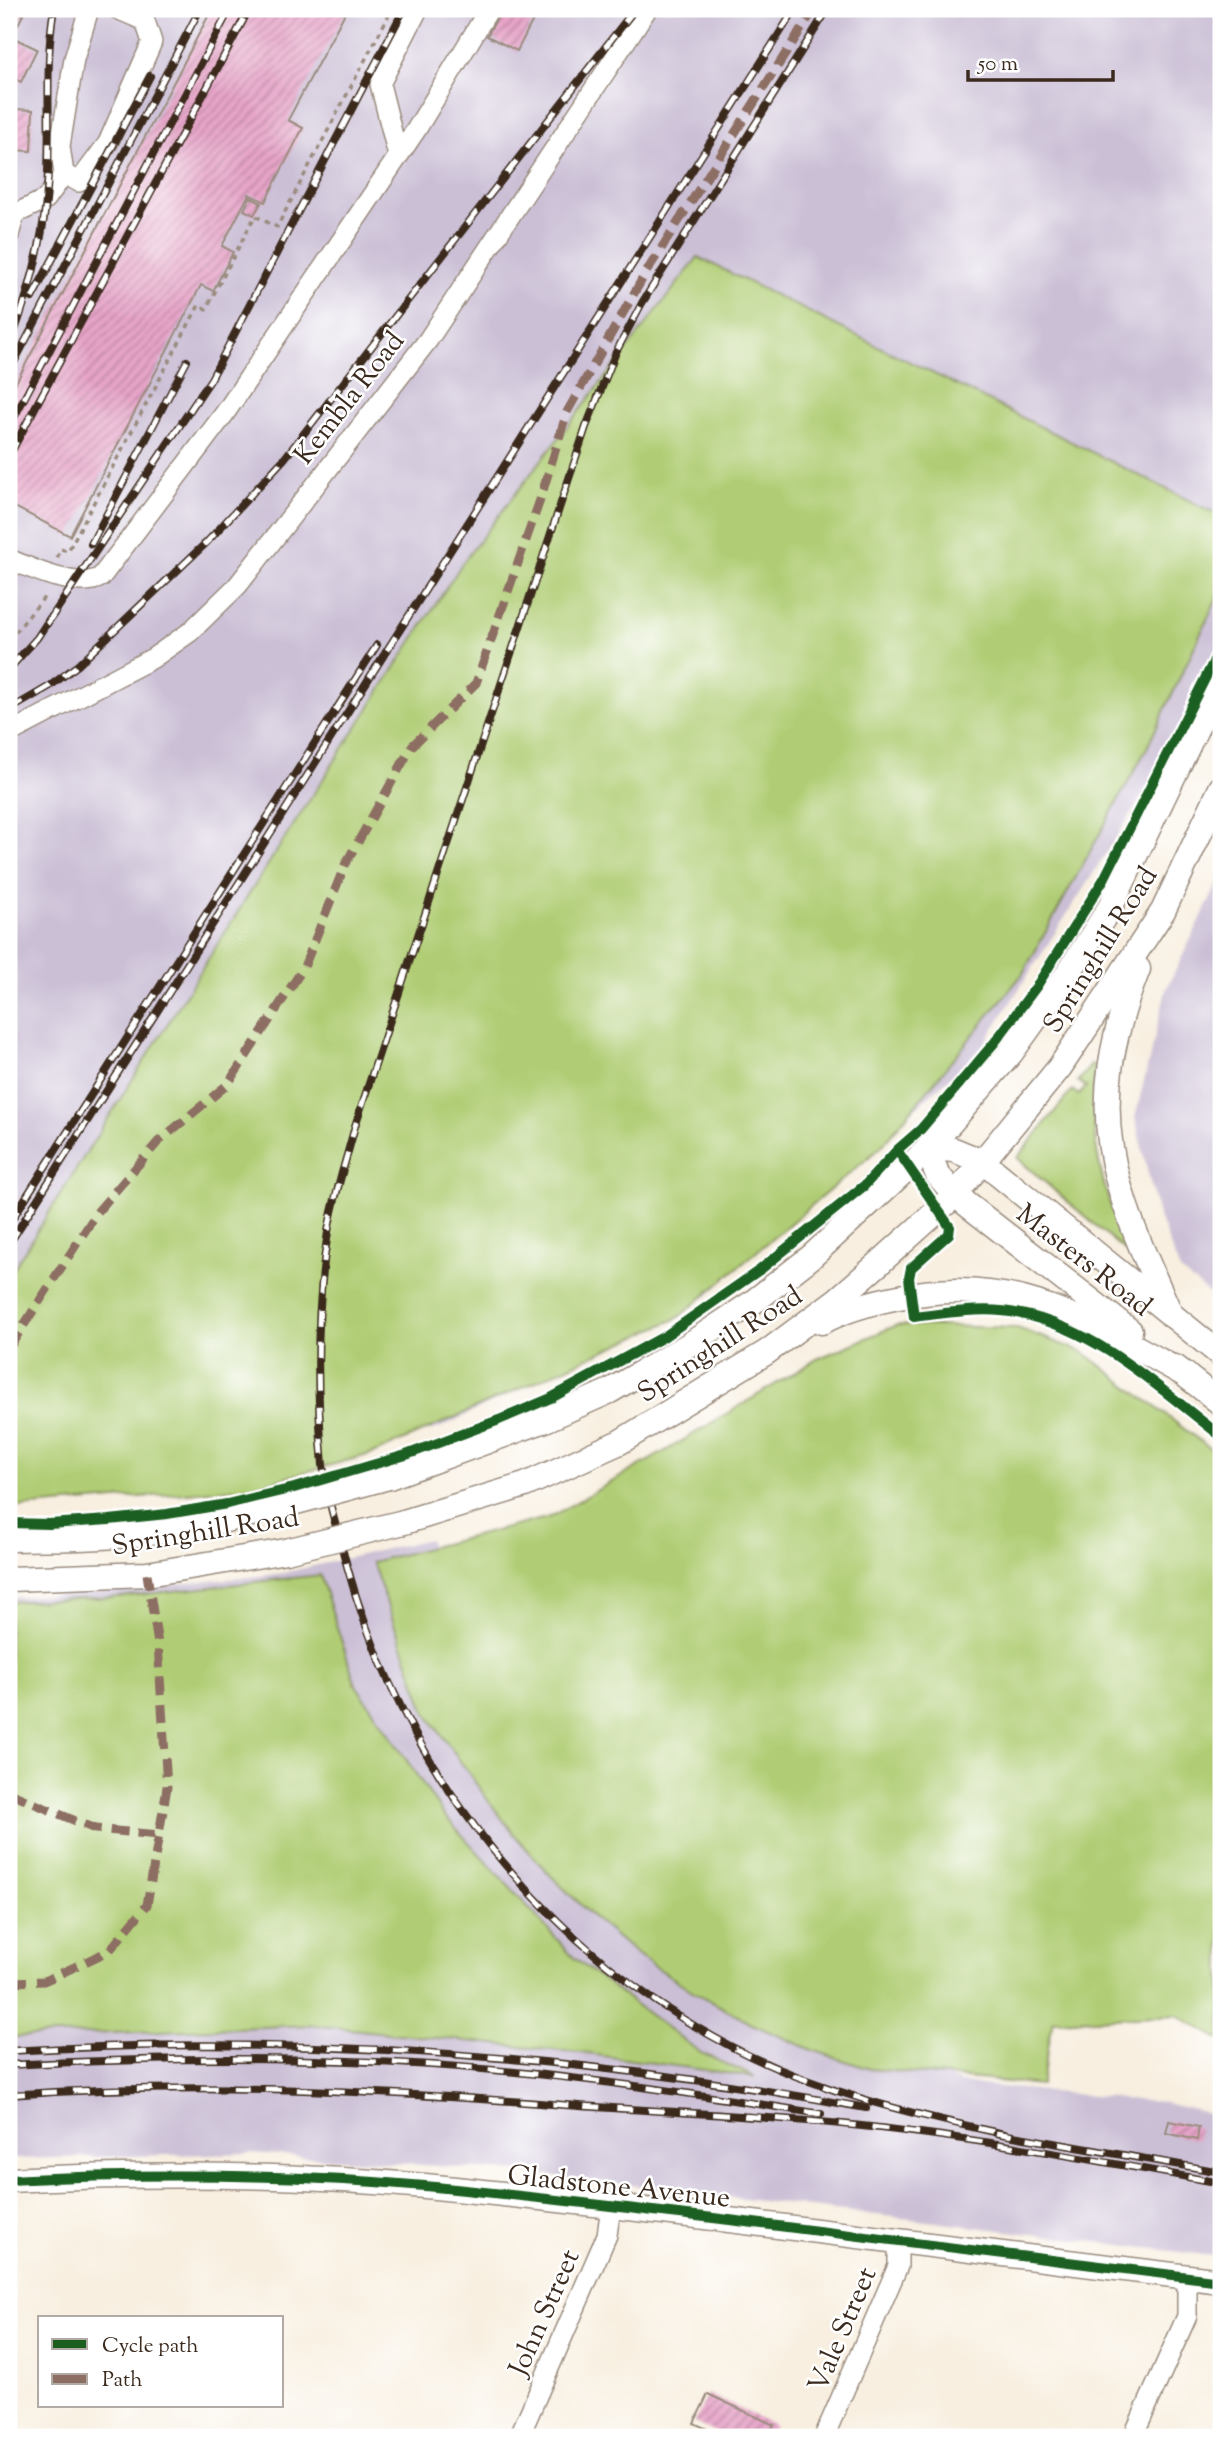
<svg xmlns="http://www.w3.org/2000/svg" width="1230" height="2446" font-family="'Sorts Mill Goudy',serif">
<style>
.industrial{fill:#cbbfd5}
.grass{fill:#b0cd74;stroke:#767c49;stroke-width:2}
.building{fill:url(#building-hatch)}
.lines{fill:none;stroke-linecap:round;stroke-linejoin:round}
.minor-casing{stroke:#9a8c7f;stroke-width:22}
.major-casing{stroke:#9a8c7f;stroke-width:27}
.path{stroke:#9a8c7f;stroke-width:3.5;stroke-dasharray:5 5;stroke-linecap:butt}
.minor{stroke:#fff;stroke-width:19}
.major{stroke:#fff;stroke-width:24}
.rail-casing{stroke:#3b2a1e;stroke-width:8}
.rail{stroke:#fff;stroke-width:5;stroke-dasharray:16;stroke-linecap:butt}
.major-bridge-casing{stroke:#9a8c7f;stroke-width:27;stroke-linecap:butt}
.major-bridge{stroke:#fff;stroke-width:24}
.quiet{stroke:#8d6e63;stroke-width:9;stroke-dasharray:18 9;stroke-linecap:butt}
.cycleway-casing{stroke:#fff;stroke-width:15}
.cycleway{stroke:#1b5e20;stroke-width:10}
.labels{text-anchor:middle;stroke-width:5;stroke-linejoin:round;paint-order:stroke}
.street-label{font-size:28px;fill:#3b2a1e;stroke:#fff}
</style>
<defs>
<pattern id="building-hatch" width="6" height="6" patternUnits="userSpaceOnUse" patternTransform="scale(1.75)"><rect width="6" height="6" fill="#e7a4c8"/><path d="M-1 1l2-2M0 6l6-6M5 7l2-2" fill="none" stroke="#bc86a2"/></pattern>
</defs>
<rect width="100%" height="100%" fill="#fff"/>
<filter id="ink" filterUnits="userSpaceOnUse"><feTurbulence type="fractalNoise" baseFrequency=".0143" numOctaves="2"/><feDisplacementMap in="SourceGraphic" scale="14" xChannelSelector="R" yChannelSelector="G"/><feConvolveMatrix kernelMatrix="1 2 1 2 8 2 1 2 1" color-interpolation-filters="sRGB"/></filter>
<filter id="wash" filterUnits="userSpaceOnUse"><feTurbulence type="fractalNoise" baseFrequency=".00686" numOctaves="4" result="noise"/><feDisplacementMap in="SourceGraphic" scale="28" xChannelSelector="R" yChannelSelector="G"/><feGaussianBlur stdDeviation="1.57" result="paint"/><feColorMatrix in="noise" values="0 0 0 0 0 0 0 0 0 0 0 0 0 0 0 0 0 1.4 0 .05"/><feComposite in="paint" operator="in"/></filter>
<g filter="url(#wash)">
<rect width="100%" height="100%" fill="#f8efe0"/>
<!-- industrial -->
<g class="industrial">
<path d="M9 9H1221V648L1180 738 980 1050 706 1297 440 1428 217 1486 9 1491Z"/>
<path d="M1221 877V1303L1180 1271 1157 1212 1135 1118 1166 990Z"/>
<path d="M429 1539 472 1705 715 1965 961 2083 1165 2103 1221 2116V2257L523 2172 252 2153 9 2159V1598L99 1592 279 1574Z"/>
</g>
<!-- grass -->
<g class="grass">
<path d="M698 257 1221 516V590L1147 748 1022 975 882 1146 678 1318 375 1453 247 1488 9 1508V1276L249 894 463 562Z"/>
<path d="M1091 1065 1095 1067C1089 1138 1100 1184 1127 1249L1125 1251 1017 1158 1072 1090 1079 1095 1086 1087 1078 1081Z"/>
<path d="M897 1325 1017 1328 1083 1352 1221 1457V2040L1177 2015 1053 2021 1041 2085 870 2069 812 2050 752 2024 694 1992 635 1953 593 1917 552 1877 518 1839 487 1799 426 1713 372 1562 550 1517 662 1453 817 1359Z"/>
<path d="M320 1575 356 1685 443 1814 574 1958 701 2053 755 2077 581 2053 311 2025 9 2037V1602L119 1597Z"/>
</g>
<g id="blocks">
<!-- building -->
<g class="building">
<path d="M9 9H26L9 42Z"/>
<path d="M212 9H347L288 120 303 128 265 202 249 194 222 246 233 252 213 291 201 285 70 536 9 504V396Z"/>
<path d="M502 9H521L535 16 517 51 487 36Z"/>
<path d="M14 38 37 49 21 82 9 76V49Z"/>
<path d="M13 109 33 110 31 151 10 150Z"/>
<path d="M250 197 261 203 254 215 244 210Z"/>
<path d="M1169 2121 1199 2127 1197 2140 1166 2133Z"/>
<path d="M708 2394 774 2425 768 2437H724L694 2423Z"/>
</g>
</g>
</g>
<g filter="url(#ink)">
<use href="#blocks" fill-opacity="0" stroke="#9a8c7f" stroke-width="2"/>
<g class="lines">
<!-- minor casing -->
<g class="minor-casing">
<g id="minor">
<path d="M89 9 74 59 60 146 64 174 79 182 108 143 152 42 145 21 117 9"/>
<path d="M398 156 380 84 418 9"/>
<path d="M9 235 15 214 46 199 64 174"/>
<path d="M9 559C32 569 78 590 101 577L225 413 416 130 489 9"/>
<path d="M9 733 153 658 190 632 238 585 428 340 647 9"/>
<path d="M519 2437 607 2235 611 2206"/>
<path d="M824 2437 898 2266V2240"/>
<path d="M1133 2437 1187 2316V2277"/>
</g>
</g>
<!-- major casing -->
<g class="major-casing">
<g id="major">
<path d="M1138 969C1081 1112 1111 1183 1171 1315"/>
<path d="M929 1148 954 1150 983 1162 1221 1355"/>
<path d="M927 1150 938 1175 955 1195 1130 1331"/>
<path d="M822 1322C846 1309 873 1302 899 1297 1015 1273 1089 1322 1186 1375"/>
<path d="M1175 1367 1221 1403"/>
<path d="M389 1477 545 1420 610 1391 690 1344 752 1303 811 1257 927 1150 1011 1053 1067 975 1111 906 1221 677"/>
<path d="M404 1522 525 1485 620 1442 767 1352 838 1299 876 1266 955 1195 1060 1067 1163 911 1221 788"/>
<path d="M9 1539C39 1538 71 1539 101 1537 161 1534 221 1523 278 1507"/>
<path d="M9 1579 147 1574 286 1551"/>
<path d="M9 2180C147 2173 287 2174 425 2186 518 2195 612 2206 705 2217 877 2238 1049 2259 1221 2281"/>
</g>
</g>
<!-- path -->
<g class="path">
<path d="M57 558 61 549 68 551 199 305 206 309 255 216 277 227 392 9"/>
<path d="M9 640 46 595 45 594"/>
</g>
<!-- minor -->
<use href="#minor" class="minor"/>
<!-- major -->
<use href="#major" class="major"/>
<!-- rail casing -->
<g class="rail-casing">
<g id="rail">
<path d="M828 9 642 303 616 352 586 427 355 1126C346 1161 334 1196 328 1232 316 1308 316 1389 323 1465 327 1499 338 1533 347 1566 403 1769 542 1947 730 2046 815 2091 911 2114 1004 2134"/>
<path d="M32 298 150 76"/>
<path d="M9 346C27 300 41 251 46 201 53 137 43 72 54 9"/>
<path d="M9 372 200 9"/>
<path d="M9 427 230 9"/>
<path d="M9 456 246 15"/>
<path d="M91 544 187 361"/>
<path d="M47 624 211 379 404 9"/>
<path d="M9 669 37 638 50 618"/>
<path d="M9 710 50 686 78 665 207 542 284 459 635 9"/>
<path d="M9 1224 377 645"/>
<path d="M9 1244 795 9"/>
<path d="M9 2051C295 2034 583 2055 866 2108"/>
<path d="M9 2065C150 2058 291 2056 432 2065 563 2074 692 2093 821 2114"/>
<path d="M9 2095C194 2081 380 2091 565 2105 667 2112 769 2116 871 2127 988 2140 1105 2162 1221 2183"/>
<path d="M996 2133 1221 2172"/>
</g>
</g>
<!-- rail -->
<use href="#rail" class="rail"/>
<!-- major-bridge casing -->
<g class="major-bridge-casing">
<g id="major-bridge">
<path d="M278 1507 389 1477"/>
<path d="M286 1551 404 1522"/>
</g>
</g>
<!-- major-bridge -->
<use href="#major-bridge" class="major-bridge"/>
<!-- quiet -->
<g class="quiet">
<path d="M9 1348 98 1211 158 1142 228 1084 304 967 345 865 412 746 476 683 540 500 567 412 645 274 814 9"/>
<path d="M9 1793 95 1829 159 1835"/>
<path d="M9 1982 44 1981 109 1951 147 1905 167 1787 158 1644 147 1574"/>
</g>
<!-- cycleway casing -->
<g class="cycleway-casing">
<g id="cycleway">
<path d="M897 1150 950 1227 949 1234 911 1268 909 1278 914 1317C948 1313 986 1306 1021 1314 1099 1330 1160 1389 1221 1436"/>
<path d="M9 1523 49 1524 109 1520 167 1514 227 1504 294 1488 406 1455 499 1420 551 1398 665 1336 761 1269 865 1185 897 1150 921 1129 995 1042 1036 987 1104 879 1221 647"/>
<path d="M9 2180C147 2173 287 2174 425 2186 518 2195 612 2206 705 2217 877 2238 1049 2259 1221 2281"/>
</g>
</g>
<!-- cycleway -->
<use href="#cycleway" class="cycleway"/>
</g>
</g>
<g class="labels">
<!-- street labels -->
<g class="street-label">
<text transform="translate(348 397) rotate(-52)" y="10">Kembla Road</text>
<text transform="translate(1099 949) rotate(-58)" y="10">Springhill Road</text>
<text transform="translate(1085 1259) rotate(38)" y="10">Masters Road</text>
<text transform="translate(719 1343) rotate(-33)" y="10">Springhill Road</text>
<text transform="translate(205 1530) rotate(-9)" y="10">Springhill Road</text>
<text transform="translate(619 2185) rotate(6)" y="10">Gladstone Avenue</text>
<text transform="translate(543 2312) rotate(-66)" y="10">John Street</text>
<text transform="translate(841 2329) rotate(-67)" y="10">Vale Street</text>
</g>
</g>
<!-- margin -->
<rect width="1230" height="2446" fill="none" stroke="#fff" stroke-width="35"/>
<!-- legend -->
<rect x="38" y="2316" width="245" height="91" fill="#ffffff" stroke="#b1aaa5" stroke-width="2"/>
<rect x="52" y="2339" width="35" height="10" fill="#1b5e20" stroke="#b1aaa5" stroke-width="2"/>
<text x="102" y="2352" font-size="21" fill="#3b2a1e">Cycle path</text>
<rect x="52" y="2374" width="35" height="10" fill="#8d6e63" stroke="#b1aaa5" stroke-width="2"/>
<text x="102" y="2386" font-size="21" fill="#3b2a1e">Path</text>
<!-- scale -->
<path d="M968 70v10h145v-10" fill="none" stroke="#3b2a1e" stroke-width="3.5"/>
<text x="978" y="70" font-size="21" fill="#3b2a1e" stroke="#ffffff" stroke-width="5" paint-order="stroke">50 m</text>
</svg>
